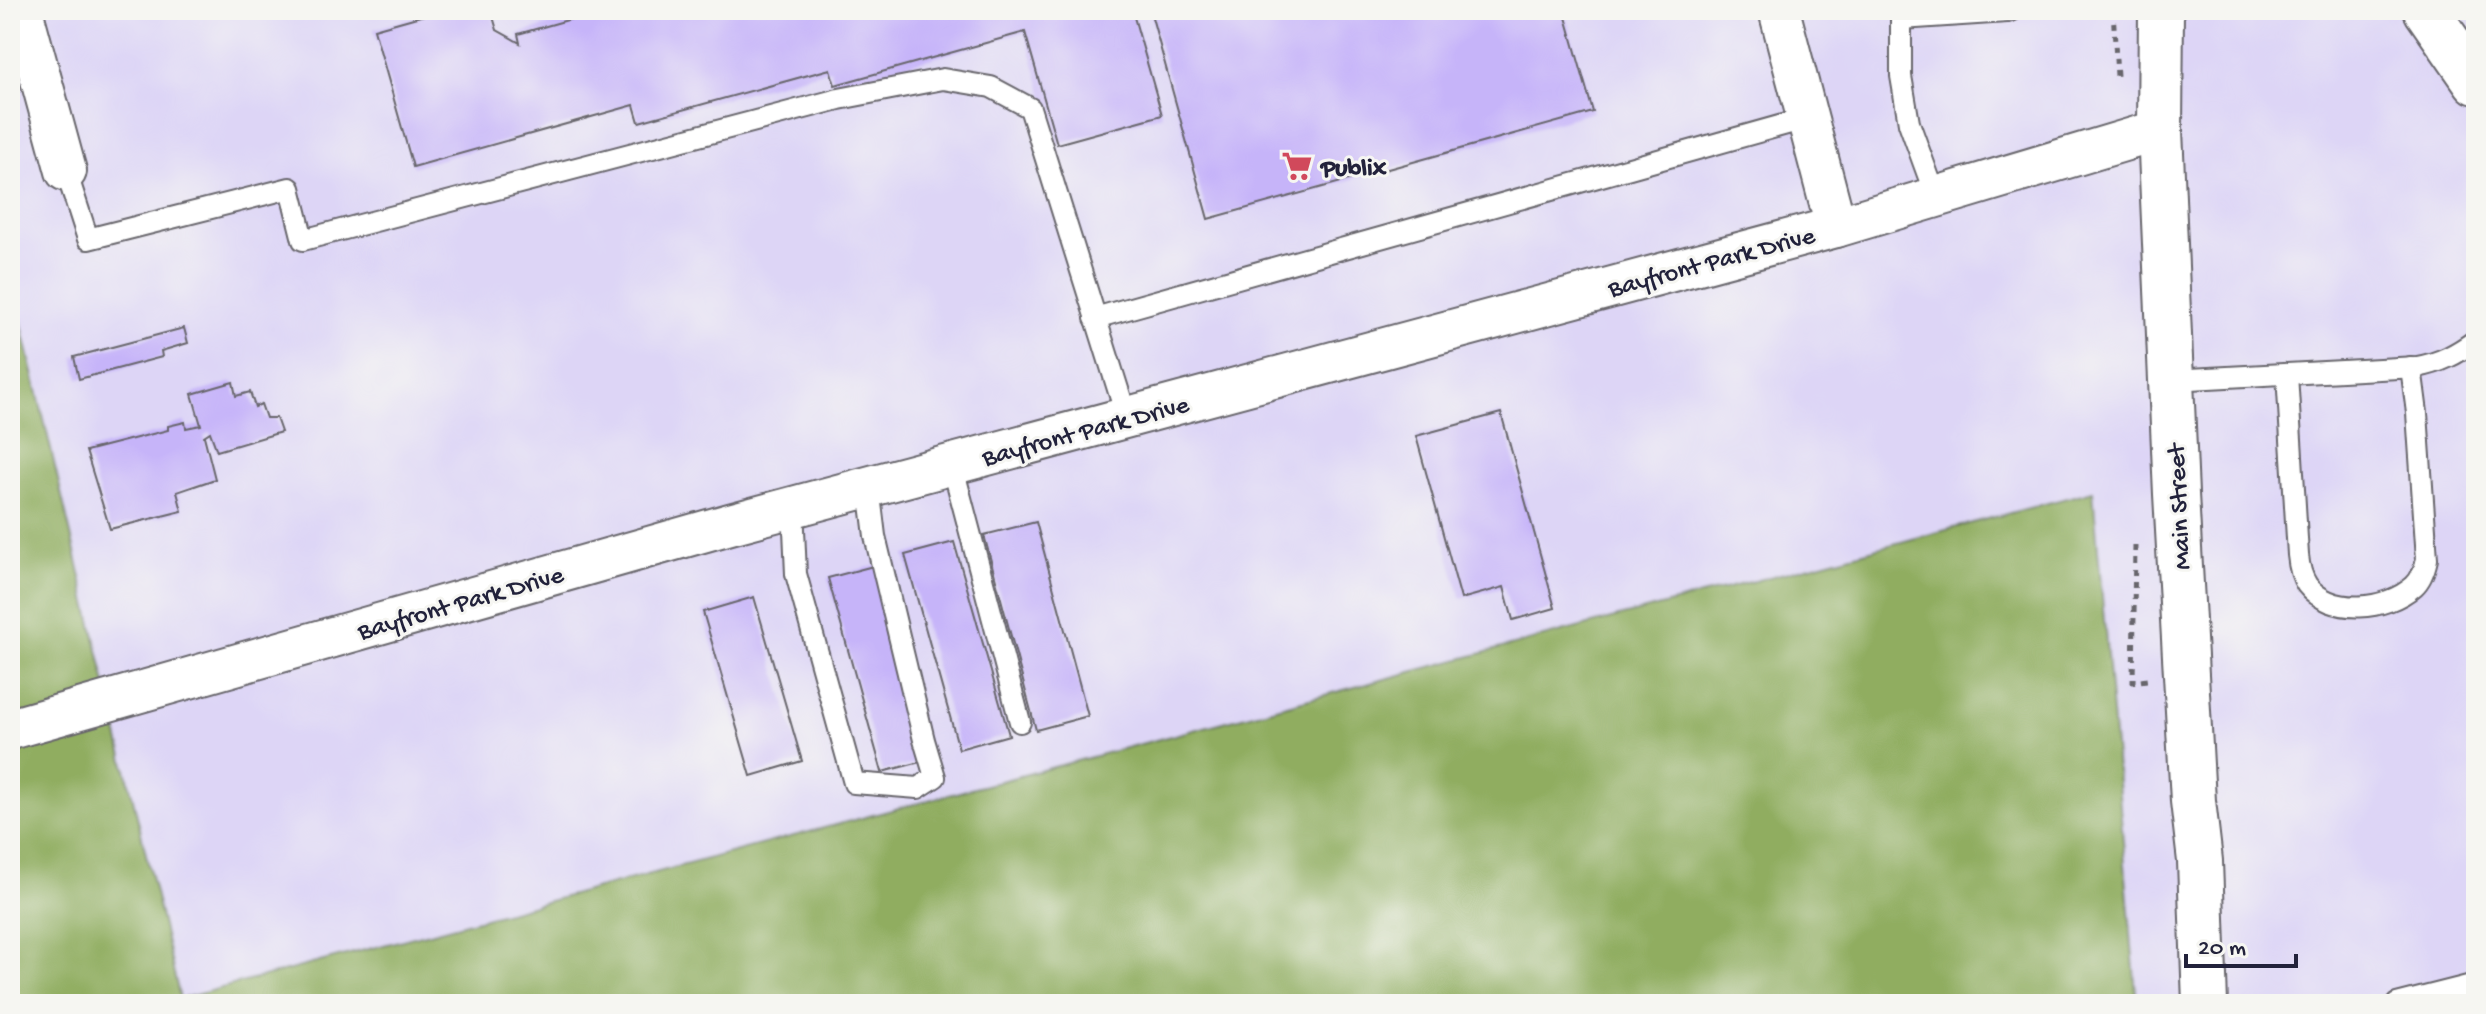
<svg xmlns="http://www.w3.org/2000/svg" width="2486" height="1014" font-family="'Gochi Hand',sans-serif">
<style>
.built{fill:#ddd5f6}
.forest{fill:#90ad60;stroke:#59684e;stroke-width:2}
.building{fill:#c6b4f9}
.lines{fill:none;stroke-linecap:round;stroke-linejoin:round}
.service-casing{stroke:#68666c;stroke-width:24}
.minor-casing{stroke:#68666c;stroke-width:44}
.secondary-casing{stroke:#68666c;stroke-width:48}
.primary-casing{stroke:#68666c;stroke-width:48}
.path{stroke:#68666c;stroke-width:5;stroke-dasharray:6 6;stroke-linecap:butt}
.service{stroke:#fff;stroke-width:20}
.minor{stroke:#fff;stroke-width:40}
.secondary{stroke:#fff;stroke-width:44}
.primary{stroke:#fff;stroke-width:44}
.labels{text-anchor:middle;stroke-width:6;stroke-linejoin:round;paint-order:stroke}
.poi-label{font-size:26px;font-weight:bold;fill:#22223b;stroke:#f6f6f2;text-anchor:start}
.street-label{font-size:26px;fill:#22223b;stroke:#f6f6f2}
</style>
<rect width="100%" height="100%" fill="#f6f6f2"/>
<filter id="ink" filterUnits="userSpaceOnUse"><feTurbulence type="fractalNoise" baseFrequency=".0125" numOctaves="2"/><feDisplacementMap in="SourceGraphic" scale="16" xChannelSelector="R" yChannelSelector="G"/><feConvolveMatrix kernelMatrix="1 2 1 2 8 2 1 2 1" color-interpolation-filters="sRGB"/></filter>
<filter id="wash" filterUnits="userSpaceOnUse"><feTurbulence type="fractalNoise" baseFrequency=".006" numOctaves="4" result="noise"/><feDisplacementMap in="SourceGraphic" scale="32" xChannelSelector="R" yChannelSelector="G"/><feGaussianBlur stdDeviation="1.8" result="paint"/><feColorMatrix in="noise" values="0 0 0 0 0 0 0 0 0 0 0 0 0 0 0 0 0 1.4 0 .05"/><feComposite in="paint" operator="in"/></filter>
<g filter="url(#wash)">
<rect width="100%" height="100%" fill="#eae4c6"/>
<!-- built -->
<path class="built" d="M10 10H2476V1004H2137L2093 491 180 999 10 275Z"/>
<!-- forest -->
<path class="forest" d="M10 275 180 999 2093 491 2137 1004H10Z"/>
<g id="blocks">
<!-- building -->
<g class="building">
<path d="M442 10H491L497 30 520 43 518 34 603 10H606L607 16 631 10H1132L1162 115 1057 144 1025 32 835 85 830 69 639 122 634 105 413 167 374 29Z"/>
<path d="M1150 10H1564L1593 112 1208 219Z"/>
<path d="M184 328 188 343 161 351 162 357 79 379 74 357Z"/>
<path d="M233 382 236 396 250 392 255 407 261 404 266 418H276L281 432 217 451 210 432 204 436 215 479 177 492 182 511 110 529 86 451 168 430V426L185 422 186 428 201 425 192 394Z"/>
<path d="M1501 413 1555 608 1513 620 1504 587 1461 599 1416 436Z"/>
<path d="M1036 522 1088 716 1036 730 984 535Z"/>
<path d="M954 542 1009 735 959 749 905 555Z"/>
<path d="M877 565 932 759 882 772 828 578Z"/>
<path d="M754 597 802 761 751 776 703 612Z"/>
</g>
</g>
</g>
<g filter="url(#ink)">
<use href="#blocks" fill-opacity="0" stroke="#68666c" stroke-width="2"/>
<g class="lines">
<!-- service casing -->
<g class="service-casing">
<g id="service">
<path d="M1901 10V76L1909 123 1936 197"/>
<path d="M1901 19 2007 12 2013 10"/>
<path d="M66 171 88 239 290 188 303 240 839 99 943 79 991 87 1030 108 1127 418"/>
<path d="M1095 318 1808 118"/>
<path d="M2287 374 2298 555C2299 566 2301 576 2307 585 2331 616 2386 611 2414 586 2422 579 2425 568 2427 559L2417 413 2411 367"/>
<path d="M2171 380 2417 367C2440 363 2457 354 2476 340"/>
<path d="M952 464 1020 722"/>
<path d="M793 507 796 574 854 783 918 788 935 777 924 740 875 536 869 487"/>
<path d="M2397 1004 2476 984"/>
</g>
</g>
<!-- minor casing -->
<g class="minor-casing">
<g id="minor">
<path d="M22 10 66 171"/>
<path d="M1779 10 1836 227"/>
<path d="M10 729 730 524 1836 227 2160 130"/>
</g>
</g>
<!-- secondary casing -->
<g class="secondary-casing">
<path id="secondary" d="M2161 10 2160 130 2176 494 2193 801 2200 861 2205 1004"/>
</g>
<!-- primary casing -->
<g class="primary-casing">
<path id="primary" d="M2426 10 2476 82"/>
</g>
<!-- path -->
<g class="path">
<path d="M2113 10 2117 76"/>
<path d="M2135 546 2133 682 2147 680"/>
</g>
<!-- service -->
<use href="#service" class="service"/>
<!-- minor -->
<use href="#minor" class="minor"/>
<!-- secondary -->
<use href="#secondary" class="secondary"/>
<!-- primary -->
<use href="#primary" class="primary"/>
</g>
</g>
<!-- icons -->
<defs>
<g id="supermarket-bare" transform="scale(2.4)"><path d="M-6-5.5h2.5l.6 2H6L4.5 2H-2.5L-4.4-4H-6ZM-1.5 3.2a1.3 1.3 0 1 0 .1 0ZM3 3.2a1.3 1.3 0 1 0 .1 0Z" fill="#d1495b" stroke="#f6f6f2" stroke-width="2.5" paint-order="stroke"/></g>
</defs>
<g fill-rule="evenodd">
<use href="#supermarket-bare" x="1297" y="166"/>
</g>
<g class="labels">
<!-- poi labels -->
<g class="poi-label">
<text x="1321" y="175">Publix</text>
</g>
<!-- street labels -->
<g class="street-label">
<text transform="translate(1711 260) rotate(-15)" y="9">Bayfront Park Drive</text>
<text transform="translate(1085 429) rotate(-15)" y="9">Bayfront Park Drive</text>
<text transform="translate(2177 507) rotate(-93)" y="9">Main Street</text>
<text transform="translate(460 601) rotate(-16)" y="9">Bayfront Park Drive</text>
</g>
</g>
<!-- margin -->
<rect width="2486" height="1014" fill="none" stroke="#f6f6f2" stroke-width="40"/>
<!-- scale -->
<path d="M2186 954v12h110v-12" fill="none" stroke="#22223b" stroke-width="4"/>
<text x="2198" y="954" font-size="24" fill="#22223b" stroke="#f6f6f2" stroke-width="6" paint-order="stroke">20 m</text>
</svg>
